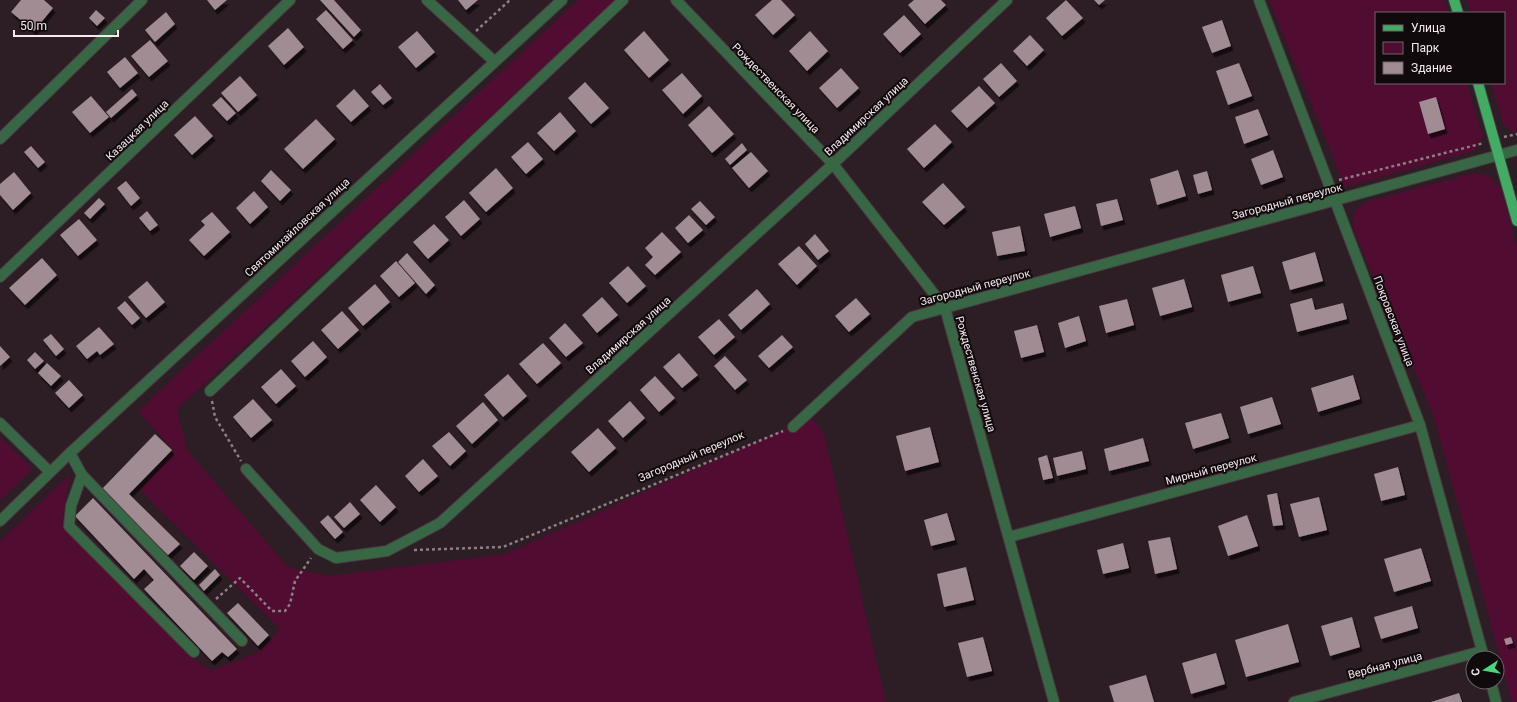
<svg xmlns="http://www.w3.org/2000/svg" width="1517" height="702" font-family="Roboto,sans-serif">
<style>
.green{fill:#500d31}
.building{fill:#a18c94;filter:url(#shadow)}
.lines{fill:none;stroke-linecap:round;stroke-linejoin:round}
.minor-casing{stroke:#493a40;stroke-width:12}
.major-casing{stroke:#493a40;stroke-width:12}
.path{stroke:#8d7f85;stroke-width:2.5;stroke-dasharray:3 3;stroke-linecap:butt}
.minor{stroke:#386745;stroke-width:10}
.major{stroke:#42ab64;stroke-width:10}
.labels{text-anchor:middle;stroke-width:4;stroke-linejoin:round;paint-order:stroke}
.street-label{font-size:11px;fill:#f6eaef;stroke:#100a0c}
</style>
<defs>
<filter id="shadow"><feDropShadow dx="2.5" dy="4.5" stdDeviation="0" flood-color="#0009"/></filter>
</defs>
<rect width="100%" height="100%" fill="#2d1d24"/>
<!-- green -->
<g class="green">
<path d="M578 0H619L536 74 177 409 187 450 288 567 328 576 505 554 812 417 824 434 886 702H0V541L70 474 62 524 193 659 212 670 256 653 280 629 140 490 174 451 138 411Z"/>
<path d="M1269 0H1444L1448 13H1376V83H1467L1483 137 1474 151 1345 187Z"/>
<path d="M1467 0H1517V131L1513 132 1503 124 1491 83H1504V13H1471Z"/>
<path d="M1473 173 1489 175 1501 189 1517 247V702H1512L1433 414 1353 229 1354 211 1365 202Z"/>
<path d="M0 437 33 469 0 501Z"/>
</g>
<!-- building -->
<g class="building">
<path d="M21 0H44L53 8 34 31 11 12Z"/>
<path d="M207 0H227L215 10Z"/>
<path d="M320 0H334L361 30 354 37Z"/>
<path d="M458 0H478L466 10Z"/>
<path d="M772 0H781L795 15 773 35 755 15Z"/>
<path d="M914 0H941L946 5 925 24 908 5Z"/>
<path d="M1066 0 1083 18 1062 36 1046 18Z"/>
<path d="M1094 0H1105L1099 5Z"/>
<path d="M96 10 105 18 97 26 89 18Z"/>
<path d="M326 10 353 40 343 49 316 19Z"/>
<path d="M166 12 175 24 155 42 145 30Z"/>
<path d="M904 15 921 34 900 53 883 34Z"/>
<path d="M1222 20 1231 46 1212 53 1202 27Z"/>
<path d="M288 28 304 47 284 65 268 46Z"/>
<path d="M417 31 435 52 416 68 398 47Z"/>
<path d="M644 31 669 60 649 78 624 50Z"/>
<path d="M810 31 828 51 807 71 789 51Z"/>
<path d="M1030 35 1044 50 1027 66 1013 51Z"/>
<path d="M150 40 168 61 149 77 131 56Z"/>
<path d="M125 57 138 73 120 88 107 72Z"/>
<path d="M1001 63 1017 81 999 97 983 79Z"/>
<path d="M1239 63 1252 96 1228 105 1216 71Z"/>
<path d="M841 68 859 88 837 108 819 88Z"/>
<path d="M682 73 702 96 683 114 662 90Z"/>
<path d="M240 76 257 95 238 112 221 93Z"/>
<path d="M585 82 609 108 591 124 568 98Z"/>
<path d="M380 84 392 98 383 105 371 92Z"/>
<path d="M979 86 995 103 967 128 951 111Z"/>
<path d="M132 89 137 95 111 118 106 112Z"/>
<path d="M354 89 369 106 351 122 336 106Z"/>
<path d="M91 96 109 117 90 133 72 112Z"/>
<path d="M221 97 236 113 227 121 212 105Z"/>
<path d="M1436 97 1445 129 1428 134 1419 102Z"/>
<path d="M709 106 734 134 712 153 688 125Z"/>
<path d="M1258 109 1268 135 1244 144 1235 117Z"/>
<path d="M560 112 576 131 554 151 537 133Z"/>
<path d="M195 116 213 136 192 155 174 135Z"/>
<path d="M316 119 335 139 303 169 284 149Z"/>
<path d="M935 124 952 142 924 168 907 149Z"/>
<path d="M528 142 543 159 526 174 511 157Z"/>
<path d="M742 143 747 150 730 165 725 159Z"/>
<path d="M31 146 45 162 38 168 24 152Z"/>
<path d="M1273 150 1283 177 1261 185 1251 159Z"/>
<path d="M751 152 768 171 749 188 732 168Z"/>
<path d="M496 168 513 188 486 212 469 193Z"/>
<path d="M271 170 291 190 280 201 261 181Z"/>
<path d="M1178 170 1186 196 1157 205 1150 179Z"/>
<path d="M1207 171 1212 190 1198 194 1193 175Z"/>
<path d="M14 172 31 193 13 210 0 195V184Z"/>
<path d="M126 181 140 198 131 206 117 188Z"/>
<path d="M943 183 965 207 944 225 922 202Z"/>
<path d="M254 191 268 207 250 224 236 208Z"/>
<path d="M99 198 105 204 90 219 84 213Z"/>
<path d="M1117 199 1123 220 1101 226 1096 204Z"/>
<path d="M464 200 480 219 461 236 445 217Z"/>
<path d="M700 201 715 217 706 225 691 209Z"/>
<path d="M1075 206 1081 228 1050 237 1044 214Z"/>
<path d="M147 211 158 225 150 231 139 218Z"/>
<path d="M212 212 230 232 204 256 189 240 205 225 201 221Z"/>
<path d="M689 215 703 230 688 243 675 228Z"/>
<path d="M79 219 97 240 78 256 60 235Z"/>
<path d="M434 224 449 240 428 259 413 242Z"/>
<path d="M1020 226 1025 251 997 256 992 232Z"/>
<path d="M662 232 681 252 655 275 645 265 653 257 645 248Z"/>
<path d="M815 234 829 251 818 260 805 244Z"/>
<path d="M799 246 817 266 797 285 778 264Z"/>
<path d="M1315 252 1323 281 1290 290 1282 262Z"/>
<path d="M407 253 435 285 426 294 398 262Z"/>
<path d="M42 258 57 275 25 305 9 288Z"/>
<path d="M396 261 415 283 399 297 380 276Z"/>
<path d="M628 266 646 286 627 303 609 283Z"/>
<path d="M1253 266 1261 293 1228 302 1221 275Z"/>
<path d="M1184 279 1192 307 1160 316 1152 288Z"/>
<path d="M147 281 165 302 146 318 128 297Z"/>
<path d="M375 284 390 302 363 326 348 308Z"/>
<path d="M757 289 770 304 741 330 728 315Z"/>
<path d="M602 297 618 315 597 333 582 315Z"/>
<path d="M856 298 870 314 849 332 835 316Z"/>
<path d="M1312 298 1315 310 1343 303 1347 319 1297 332 1290 304Z"/>
<path d="M1127 299 1134 325 1106 333 1099 306Z"/>
<path d="M125 301 140 318 132 325 117 308Z"/>
<path d="M342 311 359 330 338 349 321 330Z"/>
<path d="M1079 316 1086 341 1065 348 1058 323Z"/>
<path d="M719 319 735 337 714 355 698 337Z"/>
<path d="M565 323 583 343 566 357 549 338Z"/>
<path d="M1037 325 1044 352 1021 358 1014 331Z"/>
<path d="M99 327 114 344 100 355 97 351 87 359 76 346Z"/>
<path d="M51 334 64 349 56 356 43 340Z"/>
<path d="M782 335 793 347 769 368 758 356Z"/>
<path d="M313 341 327 357 305 377 291 361Z"/>
<path d="M543 343 561 363 537 384 519 364Z"/>
<path d="M0 346 10 357 0 366Z"/>
<path d="M35 352 44 361 35 369 27 360Z"/>
<path d="M679 353 698 375 682 388 663 367Z"/>
<path d="M725 356 747 380 735 390 714 366Z"/>
<path d="M47 363 61 376 51 386 38 373Z"/>
<path d="M281 369 296 386 276 404 261 387Z"/>
<path d="M508 374 527 396 503 417 484 395Z"/>
<path d="M1353 375 1360 399 1318 412 1311 388Z"/>
<path d="M655 376 675 398 659 412 640 390Z"/>
<path d="M69 380 83 395 69 408 55 393Z"/>
<path d="M1272 397 1281 424 1248 434 1240 407Z"/>
<path d="M253 399 272 420 251 438 233 417Z"/>
<path d="M630 401 645 418 623 438 608 421Z"/>
<path d="M483 402 498 420 472 444 456 426Z"/>
<path d="M1221 413 1229 438 1193 449 1185 423Z"/>
<path d="M930 427 939 462 905 471 896 436Z"/>
<path d="M598 428 616 448 589 472 571 452Z"/>
<path d="M449 432 466 451 450 466 432 446Z"/>
<path d="M155 434 172 450 129 494 180 544 168 555 101 490Z"/>
<path d="M1143 438 1149 461 1109 471 1104 449Z"/>
<path d="M1082 451 1086 469 1057 476 1053 458Z"/>
<path d="M1047 455 1053 478 1043 480 1038 458Z"/>
<path d="M423 459 438 476 419 492 405 476Z"/>
<path d="M1398 467 1405 495 1381 501 1374 474Z"/>
<path d="M376 485 396 507 380 522 360 500Z"/>
<path d="M1277 493 1283 525 1273 526 1267 495Z"/>
<path d="M1319 497 1327 530 1299 537 1290 504Z"/>
<path d="M93 498 237 649 228 657 222 652 212 661 144 589 154 580 144 569 134 579 75 516Z"/>
<path d="M350 502 360 514 344 528 334 517Z"/>
<path d="M947 513 955 540 931 546 924 520Z"/>
<path d="M328 515 343 532 335 539 320 522Z"/>
<path d="M1247 515 1258 546 1228 556 1218 526Z"/>
<path d="M1170 537 1177 569 1155 574 1148 541Z"/>
<path d="M1123 543 1129 568 1103 574 1097 550Z"/>
<path d="M1421 548 1431 581 1394 592 1384 559Z"/>
<path d="M194 552 208 566 194 580 180 566Z"/>
<path d="M966 567 974 600 944 607 937 574Z"/>
<path d="M215 569 220 575 204 591 199 585Z"/>
<path d="M238 603 269 635 258 646 227 613Z"/>
<path d="M1412 606 1418 628 1381 639 1374 617Z"/>
<path d="M1352 617 1360 647 1330 656 1321 626Z"/>
<path d="M1288 624 1299 662 1246 677 1235 640Z"/>
<path d="M983 637 992 671 967 677 958 643Z"/>
<path d="M1511 637 1513 643 1506 645 1504 639Z"/>
<path d="M1216 653 1225 684 1191 694 1182 663Z"/>
<path d="M1146 675 1154 702H1114L1109 686Z"/>
<path d="M1459 693 1462 702H1431Z"/>
</g>
<g class="lines">
<!-- minor casing -->
<g class="minor-casing">
<g id="minor">
<path d="M427 0 494 61"/>
<path d="M676 0 833 164 945 308 1054 702"/>
<path d="M1259 0 1420 425 1484 658"/>
<path d="M0 139 142 0"/>
<path d="M0 277 290 0"/>
<path d="M210 391 623 0"/>
<path d="M0 423 50 472"/>
<path d="M793 427 912 317 1517 150"/>
<path d="M70 453 82 475 242 641"/>
<path d="M246 469 318 549 336 558 387 551 440 523 833 164 1007 0"/>
<path d="M82 475 71 506 69 526 194 652"/>
<path d="M0 521 70 453 562 0"/>
<path d="M1009 537 1420 425"/>
<path d="M1491 682 1496 702"/>
<path d="M1294 702 1482 651"/>
</g>
</g>
<!-- major casing -->
<g class="major-casing">
<g id="major">
<path d="M1454 0 1458 13"/>
<path d="M1478 83 1517 221"/>
</g>
</g>
<!-- path -->
<g class="path">
<path d="M476 31 510 0"/>
<path d="M1504 137 1517 134"/>
<path d="M1339 180 1484 143"/>
<path d="M212 401 215 417 241 461"/>
<path d="M414 550 503 547 783 431"/>
<path d="M216 599 240 578 272 611H285L290 604 295 581 311 558"/>
<path d="M1497 662 1500 675"/>
</g>
<!-- minor -->
<use href="#minor" class="minor"/>
<!-- major -->
<use href="#major" class="major"/>
</g>
<g class="labels">
<!-- street labels -->
<g class="street-label">
<text transform="translate(776 88) rotate(46)" y="4">Рождественская улица</text>
<text transform="translate(866 116) rotate(-43)" y="4">Владимирская улица</text>
<text transform="translate(137 130) rotate(-44)" y="4">Казацкая улица</text>
<text transform="translate(1287 201) rotate(-15)" y="4">Загородный переулок</text>
<text transform="translate(297 227) rotate(-43)" y="4">Святомихайловская улица</text>
<text transform="translate(975 287) rotate(-15)" y="4">Загородный переулок</text>
<text transform="translate(1394 321) rotate(69)" y="4">Покровская улица</text>
<text transform="translate(628 335) rotate(-42)" y="4">Владимирская улица</text>
<text transform="translate(976 374) rotate(74)" y="4">Рождественская улица</text>
<text transform="translate(691 456) rotate(-23)" y="4">Загородный переулок</text>
<text transform="translate(1211 469) rotate(-15)" y="4">Мирный переулок</text>
<text transform="translate(1385 665) rotate(-15)" y="4">Вербная улица</text>
</g>
</g>
<!-- legend -->
<rect x="1375" y="12" width="130" height="72" fill="#100a0c" stroke="#6c6467"/>
<rect x="1383" y="25" width="20" height="6" fill="#42ab64" stroke="#6c6467"/>
<text x="1411" y="32" font-size="12" fill="#f6eaef">Улица</text>
<rect x="1383" y="42" width="20" height="12" fill="#500d31" stroke="#6c6467"/>
<text x="1411" y="52" font-size="12" fill="#f6eaef">Парк</text>
<rect x="1383" y="62" width="20" height="12" fill="#a18c94" stroke="#6c6467"/>
<text x="1411" y="72" font-size="12" fill="#f6eaef">Здание</text>
<!-- north arrow -->
<g transform="translate(1485 670) rotate(258)"><circle r="19" fill="#100a0c" stroke="#6c6467"/>
<path d="M0-3L7 15L0 10L-7 15Z" fill="#48d779"/>
<text y="-6" font-size="11" font-weight="bold" text-anchor="middle" fill="#f6eaef">С</text>
</g>
<!-- scale -->
<path d="M14 30v6h104v-6" fill="none" stroke="#f6eaef" stroke-width="2"/>
<text x="20" y="30" font-size="12" fill="#f6eaef" stroke="#100a0c" stroke-width="3" paint-order="stroke">50 m</text>
</svg>
